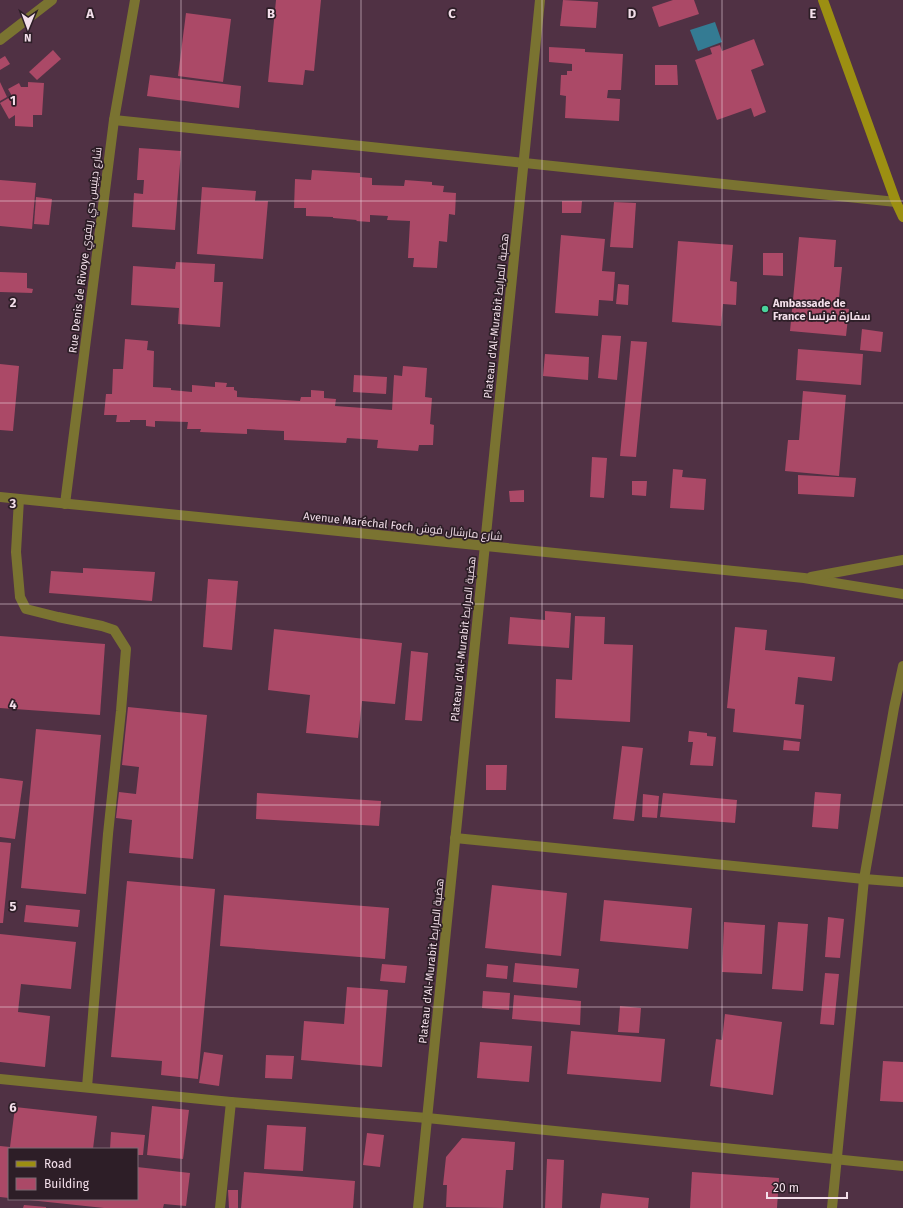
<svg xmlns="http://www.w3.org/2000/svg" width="903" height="1208" font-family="'Fira Sans',Cairo,sans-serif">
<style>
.water{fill:#347b93}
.building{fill:#ab4967}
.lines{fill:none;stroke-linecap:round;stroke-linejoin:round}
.minor{stroke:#7a7331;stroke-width:10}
.tertiary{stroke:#7a7331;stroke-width:10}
.secondary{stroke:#9c8f12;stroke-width:10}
.grid{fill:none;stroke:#f3dfea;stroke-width:1;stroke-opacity:0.55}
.poi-dot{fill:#49d49d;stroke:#2d1e27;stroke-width:1.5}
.labels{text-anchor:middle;stroke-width:3.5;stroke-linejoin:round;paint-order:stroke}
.street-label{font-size:11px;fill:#f3dfea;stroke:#2d1e27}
.poi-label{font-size:11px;font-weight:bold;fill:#f3dfea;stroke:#2d1e27;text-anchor:start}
.grid-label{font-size:13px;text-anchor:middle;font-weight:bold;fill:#f3dfea;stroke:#2d1e27;stroke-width:3.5;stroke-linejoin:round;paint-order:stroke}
</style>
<rect width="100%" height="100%" fill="#503144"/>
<!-- water -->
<path class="water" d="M715 22 722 42 698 51 690 30Z"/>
<!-- building -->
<g class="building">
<path d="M276 0H321L314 71 305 70 303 85 268 82Z"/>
<path d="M563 0 598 2 596 28 560 26Z"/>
<path d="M673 0H694L699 14 659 27 652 7Z"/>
<path d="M186 13 231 19 223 82 178 76Z"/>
<path d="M754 39 764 65 751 70 766 112 754 117 751 108 717 120 695 60 712 54 710 48 720 45 722 51Z"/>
<path d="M549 47 585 49V52L623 54 621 90H608L607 98 620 99 619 121 565 118 566 96 560 95 561 75H567V71H572V64L549 62Z"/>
<path d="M53 50 61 59 37 80 29 72Z"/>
<path d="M5 56 10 64 0 70V59Z"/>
<path d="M655 65H677L678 85H655Z"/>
<path d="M150 75 241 86 239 108 147 96Z"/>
<path d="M0 82 7 97 0 101Z"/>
<path d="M28 82 44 83 42 115H33V127L15 126V115L9 119 0 103 12 96 8 89 19 83 21 87H28Z"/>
<path d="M139 148 181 151 175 230 132 227 134 193 143 194 144 180H137Z"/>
<path d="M312 170 360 173V177L372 178V185L404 186 405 180 432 182V185L444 186 443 192 456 193 455 215 449 214 447 242 439 241 437 268 413 267 414 258H408L410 221 387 220 388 216 370 215V222L356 221 357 220 333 218V217L306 216V208H294L295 179 311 180Z"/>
<path d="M0 180 36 183 32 229 0 226Z"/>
<path d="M202 187 256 191 255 201H268L263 259 197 254Z"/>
<path d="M36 197 52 199 49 225 34 224Z"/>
<path d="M562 201H582L581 213H562Z"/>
<path d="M614 202 636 203 633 248 610 247Z"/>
<path d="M561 235 605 239 602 271 615 272 613 301 599 300 598 316 555 313Z"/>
<path d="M799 237 836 240 834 267H842L838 308 849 309 846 336 790 331Z"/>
<path d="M678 241 733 245 730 281 737 282 736 305 723 304 721 326 672 322Z"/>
<path d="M763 253H783V276L763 275Z"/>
<path d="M176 262 215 264 214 282H223L220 327 178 324 179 308 131 305 133 266 175 269Z"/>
<path d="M0 272 27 273V288L33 289 32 293 0 292Z"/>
<path d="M618 284 629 285 628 305 616 304Z"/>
<path d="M862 329 883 332 881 352 860 350Z"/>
<path d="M602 335 621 336 617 380 598 378Z"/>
<path d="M125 339 148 341 147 350 154 351 153 387 171 388V390L192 392V385L215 387V382L227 383 226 387H234V390L237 391V397L300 401 301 397H311V390L324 391V398L336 399 335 406 392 410 394 375 402 376 403 366 427 368 425 397 432 398 430 424 434 425 433 445H419L418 451 377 448 378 440 347 438 346 443 284 440V431L247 429V434L200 432 201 429H187L188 422 155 421V427L146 426V420H130V422H116L117 415H104L106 394H112L113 369H123Z"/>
<path d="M631 341 647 342 636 457 620 456Z"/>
<path d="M798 349 863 354 861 385 796 380Z"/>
<path d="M545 354 589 357 588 380 543 376Z"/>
<path d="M0 364 19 366 13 431 0 430Z"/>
<path d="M354 375 387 377 386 394 353 392Z"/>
<path d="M803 391 846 395 839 476 785 471 788 440H799Z"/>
<path d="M592 457 607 458 604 498 590 497Z"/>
<path d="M673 469 683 470 682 477 706 479 704 510 670 508Z"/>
<path d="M798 475 856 478 854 497 798 494Z"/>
<path d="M632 481H647L646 496 632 495Z"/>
<path d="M524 490V502H510L509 491Z"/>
<path d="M83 568 155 572 152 601 49 593 51 571 83 573Z"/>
<path d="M208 579 238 581 232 650 203 647Z"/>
<path d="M545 611 571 613 569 648 508 644 510 617 545 620Z"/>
<path d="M575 616 605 617 604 644 633 645 630 722 555 718 556 679 572 680Z"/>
<path d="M735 627 767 630 765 650 835 657 832 681 798 677 795 704 804 705 801 739 733 732 735 709 727 708Z"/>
<path d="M274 629 402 643 395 704 362 701 358 738 306 733 310 695 268 690Z"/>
<path d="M0 636 105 644 100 715 0 708Z"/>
<path d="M411 651 428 653 422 721 405 720Z"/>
<path d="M128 707 207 715 193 859 129 853 132 820 116 818 119 792 136 794 139 767 122 765Z"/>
<path d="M36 729 101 735 86 894 21 888Z"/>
<path d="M689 731 707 733V736L716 737 713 766 690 765 693 742H688Z"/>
<path d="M784 740 800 742 799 751 783 750Z"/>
<path d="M622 746 643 748 634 821 613 819Z"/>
<path d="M486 765H507L506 790H486Z"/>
<path d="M0 778 23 781 15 839 0 837Z"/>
<path d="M815 792 841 794 838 829 812 827Z"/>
<path d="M257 793 381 801 379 826 256 819Z"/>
<path d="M663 793 737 800 735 823 660 817Z"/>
<path d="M643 794 659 796 657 818 642 817Z"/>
<path d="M0 842 11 843 3 923H0Z"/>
<path d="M127 881 215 889 198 1079 161 1075 162 1061 111 1057Z"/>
<path d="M492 885 567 893 561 956 485 948Z"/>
<path d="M224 895 389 908 385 959 220 946Z"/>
<path d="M604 900 692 908 688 949 600 941Z"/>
<path d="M26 905 80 910 78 927 24 922Z"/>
<path d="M828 917 844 919 840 958 825 957Z"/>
<path d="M724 922 765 925 762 974 722 972Z"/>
<path d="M778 922 808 924 803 991 772 989Z"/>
<path d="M0 934 76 942 71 989 21 984 18 1012 50 1016 45 1067 0 1062Z"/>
<path d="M515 963 579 969 577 988 513 982Z"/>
<path d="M382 964 407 966 405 983 380 981Z"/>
<path d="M487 964 508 966 507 979 486 977Z"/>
<path d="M825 973 839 974 834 1025 820 1024Z"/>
<path d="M347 987 388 990 382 1067 301 1060 304 1021 344 1024Z"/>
<path d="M483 991 510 993 509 1010 482 1008Z"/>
<path d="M514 995 581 1001 580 1025 512 1019Z"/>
<path d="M620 1006 641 1008 639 1033 618 1032Z"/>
<path d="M725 1014 782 1022 773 1095 710 1086 716 1039 722 1040Z"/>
<path d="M571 1031 665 1039 661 1082 567 1074Z"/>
<path d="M480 1042 532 1046 529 1082 477 1078Z"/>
<path d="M204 1052 223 1055 219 1086 199 1083Z"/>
<path d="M266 1055 294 1056 292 1079 265 1078Z"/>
<path d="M883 1061 903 1062V1102L880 1101Z"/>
<path d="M152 1106 189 1110 183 1159 147 1155Z"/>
<path d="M15 1107 97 1116 93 1149H9V1198L0 1197V1146L10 1147Z"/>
<path d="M267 1125 306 1127 303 1171 264 1169Z"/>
<path d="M111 1132 145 1135 143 1155H137V1149H110Z"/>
<path d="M367 1133 384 1135 380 1167 363 1165Z"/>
<path d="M462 1138 515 1142 513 1170H506L503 1208 446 1207 447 1185H443L446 1157Z"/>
<path d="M547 1159 564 1160 562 1208H545Z"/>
<path d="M137 1167 190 1173 186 1206 164 1204 163 1208H104L29 1200V1199H137Z"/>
<path d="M244 1172 355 1181 353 1208H241Z"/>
<path d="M692 1172 779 1178 777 1208H690Z"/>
<path d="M228 1190H238V1208H229Z"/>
<path d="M602 1193 649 1198 648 1208H600Z"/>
<path d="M24 1205 46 1207V1208H23Z"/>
</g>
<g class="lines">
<!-- minor -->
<g class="minor">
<path d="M0 40 52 0"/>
<path d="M114 120 896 202"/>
<path d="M19 499 16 552 20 597 26 609 58 617 102 626 114 630 126 649 121 711 108 834 87 1087"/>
<path d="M65 504 114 120 135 0"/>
<path d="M455 838 864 879 903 882"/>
<path d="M0 1079 231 1102 427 1118 903 1166"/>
<path d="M220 1208 231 1102"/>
<path d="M418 1208 540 0"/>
<path d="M832 1208 864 879 894 708 903 666"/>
</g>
<!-- tertiary -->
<g class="tertiary">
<path d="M0 497 804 578 903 594"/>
<path d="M811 577 903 560"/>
</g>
<!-- secondary -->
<path class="secondary" d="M823 0 896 202 903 217"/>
</g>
<!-- grid -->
<path class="grid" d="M181 0V1208M361 0V1208M542 0V1208M722 0V1208M0 201H903M0 403H903M0 604H903M0 805H903M0 1007H903"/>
<!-- markers -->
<circle class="poi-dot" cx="765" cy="309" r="4"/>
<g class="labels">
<!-- street labels -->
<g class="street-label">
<text transform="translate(85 250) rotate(-83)" y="4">Rue Denis de Rivoye شارع دينيس دي ريفوي</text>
<text transform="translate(496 316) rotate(-84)" y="4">Plateau d'Al-Murabit هضبة المرابط</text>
<text transform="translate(403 526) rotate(6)" y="4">Avenue Maréchal Foch شارع مارشال فوش</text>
<text transform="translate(463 639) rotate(-84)" y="4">Plateau d'Al-Murabit هضبة المرابط</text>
<text transform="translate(431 961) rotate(-84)" y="4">Plateau d'Al-Murabit هضبة المرابط</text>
</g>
<!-- poi labels -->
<g class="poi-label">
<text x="773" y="307">Ambassade de<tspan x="773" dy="13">France سفارة فرنسا</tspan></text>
</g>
</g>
<g class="grid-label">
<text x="90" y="18">A</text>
<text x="271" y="18">B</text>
<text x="452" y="18">C</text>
<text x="632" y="18">D</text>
<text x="813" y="18">E</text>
<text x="13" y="105">1</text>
<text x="13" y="307">2</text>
<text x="13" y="508">3</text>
<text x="13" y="709">4</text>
<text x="13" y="911">5</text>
<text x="13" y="1112">6</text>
</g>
<!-- legend -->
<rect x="8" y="1148" width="130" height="52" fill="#2d1e27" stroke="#7c6b75"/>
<rect x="16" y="1161" width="20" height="6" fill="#9c8f12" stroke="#7c6b75"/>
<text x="44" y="1168" font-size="12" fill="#f3dfea">Road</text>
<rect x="16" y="1178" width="20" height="12" fill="#ab4967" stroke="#7c6b75"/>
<text x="44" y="1188" font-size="12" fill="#f3dfea">Building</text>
<!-- north arrow -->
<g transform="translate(28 28) rotate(181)" stroke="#2d1e27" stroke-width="3" paint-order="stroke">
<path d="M0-3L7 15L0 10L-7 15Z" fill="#f3dfea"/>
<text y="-6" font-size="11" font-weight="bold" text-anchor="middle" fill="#f3dfea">N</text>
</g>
<!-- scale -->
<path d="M767 1192v6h80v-6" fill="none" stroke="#f3dfea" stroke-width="2"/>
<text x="773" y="1192" font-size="12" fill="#f3dfea" stroke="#2d1e27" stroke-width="3" paint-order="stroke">20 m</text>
</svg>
